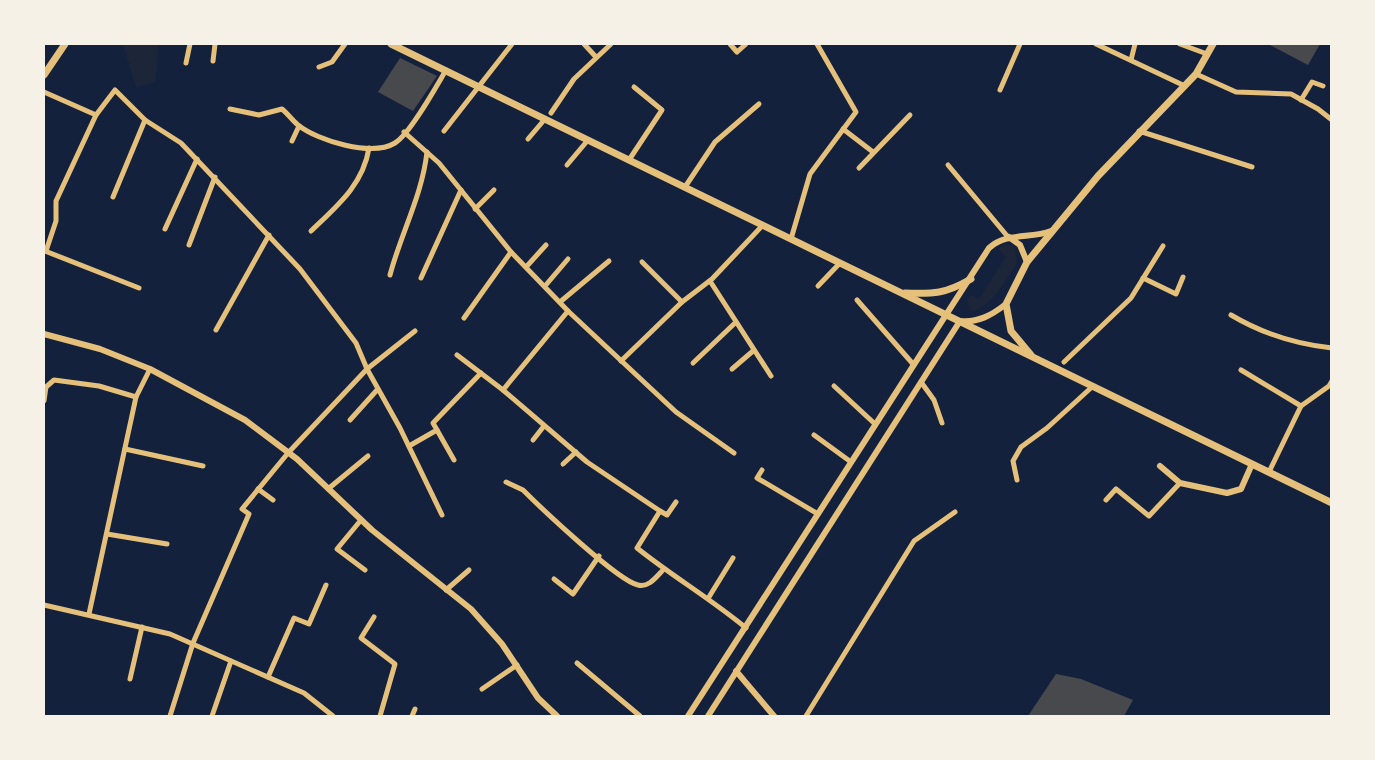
<svg xmlns="http://www.w3.org/2000/svg" width="1375" height="760" font-family="'PT Sans Narrow',sans-serif">
<style>
.green{fill:#1d2539}
.building{fill:#48494c}
.lines{fill:none;stroke-linecap:round;stroke-linejoin:round}
.minor{stroke:#e5c07b;stroke-width:5}
.tertiary{stroke:#e5c07b;stroke-width:6}
.secondary{stroke:#e5c07b;stroke-width:7}
</style>
<rect width="100%" height="100%" fill="#14213d"/>
<!-- green -->
<g class="green">
<path d="M123 44H159L155 82 136 87Z"/>
<path d="M1005 244 1015 247 1017 263C1005 280 993 307 971 311L967 301 971 295 979 299 1006 257 998 249Z"/>
</g>
<!-- building -->
<g class="building">
<path d="M1268 44H1320L1308 65Z"/>
<path d="M400 58 437 76 413 111 378 92Z"/>
<path d="M1056 674 1081 679 1133 700 1124 716H1028Z"/>
</g>
<g class="lines">
<!-- minor -->
<g class="minor">
<path d="M584 44 596 57"/>
<path d="M730 44 737 52 746 44"/>
<path d="M1096 44 1185 86"/>
<path d="M1180 44 1207 54"/>
<path d="M1131 60 1135 44"/>
<path d="M213 61 215 44"/>
<path d="M186 63 190 44"/>
<path d="M319 67 332 62 345 44"/>
<path d="M1196 74 1236 92 1291 94 1318 109 1332 120"/>
<path d="M1000 90 1020 44"/>
<path d="M44 92 96 115"/>
<path d="M1301 100 1312 82 1323 86"/>
<path d="M230 109 259 115 282 109C288 114 293 121 298 125 318 141 372 157 395 143 410 134 436 87 446 70"/>
<path d="M551 113 574 79 611 44"/>
<path d="M843 129 873 152"/>
<path d="M444 131 512 44"/>
<path d="M1139 131 1252 167"/>
<path d="M404 132 439 163 511 252 568 311 676 412 734 453"/>
<path d="M528 139 545 119"/>
<path d="M292 141 299 126"/>
<path d="M629 160 662 110 634 87"/>
<path d="M567 165 588 140"/>
<path d="M948 165 1008 237"/>
<path d="M859 168 910 115"/>
<path d="M685 187 715 142 759 104"/>
<path d="M113 197 145 120"/>
<path d="M475 209 494 190"/>
<path d="M165 229 197 159"/>
<path d="M311 231C337 206 363 185 369 148"/>
<path d="M791 239 810 174 856 112 817 44"/>
<path d="M189 245 215 177"/>
<path d="M45 251 139 288"/>
<path d="M46 251 56 221V201L96 115 115 90 145 120 181 143 300 269 356 343 367 369 288 453 242 509 249 514 193 643 170 716"/>
<path d="M642 262 682 302"/>
<path d="M527 266 546 245"/>
<path d="M390 275C401 233 422 196 427 152"/>
<path d="M421 278 461 190"/>
<path d="M1143 278 1176 294 1183 277"/>
<path d="M710 281 771 376"/>
<path d="M545 286 568 259"/>
<path d="M818 286 840 263"/>
<path d="M857 300 913 364"/>
<path d="M560 302 609 261"/>
<path d="M1231 315C1263 334 1294 344 1332 348"/>
<path d="M464 318 511 252"/>
<path d="M216 330 269 235"/>
<path d="M415 331 367 369 400 428 442 515"/>
<path d="M457 355 503 390 587 462 660 511 667 515 676 502"/>
<path d="M621 361 682 302 712 279 763 225"/>
<path d="M1064 362 1131 298 1163 246"/>
<path d="M693 363 736 322"/>
<path d="M732 369 753 351"/>
<path d="M1241 370 1301 406"/>
<path d="M921 382 934 400 942 423"/>
<path d="M834 386 875 424"/>
<path d="M503 390 568 311"/>
<path d="M44 401 46 387 54 380 99 386 136 397"/>
<path d="M350 420 377 390"/>
<path d="M437 430 454 460"/>
<path d="M814 435 851 462"/>
<path d="M533 440 544 426"/>
<path d="M409 446 437 430 433 423 481 373"/>
<path d="M125 449 203 466"/>
<path d="M563 464 576 452"/>
<path d="M762 470 757 478 818 514"/>
<path d="M1269 472 1301 406 1329 386 1332 381"/>
<path d="M1017 480 1013 461 1021 447 1047 428 1093 386"/>
<path d="M506 482 523 490C541 508 618 581 638 585 649 588 657 576 664 569"/>
<path d="M258 489 273 500"/>
<path d="M328 489 368 456"/>
<path d="M1106 500 1116 489 1149 516 1180 483"/>
<path d="M660 511 637 548C672 576 711 599 746 628"/>
<path d="M361 520 337 549 365 570"/>
<path d="M107 534 167 544"/>
<path d="M554 579 573 594 599 556"/>
<path d="M446 590 469 570"/>
<path d="M709 597 733 558"/>
<path d="M44 605 170 634 304 693 333 716"/>
<path d="M89 614 136 397 150 369"/>
<path d="M374 617 361 638 395 664 380 716"/>
<path d="M577 663 640 716"/>
<path d="M268 677 294 618 309 624 326 585"/>
<path d="M130 679 142 627"/>
<path d="M482 689 517 665"/>
<path d="M212 716 231 661"/>
<path d="M412 716 415 709"/>
<path d="M806 716 914 541 955 512"/>
</g>
<!-- tertiary -->
<g class="tertiary">
<path d="M1009 237 1020 245 1027 262"/>
<path d="M44 334 100 349 150 369 245 420 297 459 372 530 471 609 502 644 538 698 557 716"/>
<path d="M1160 466 1180 483 1227 493 1241 489 1252 464"/>
<path d="M736 671 774 716"/>
<path d="M688 716 989 248C1007 232 1030 239 1051 231"/>
<path d="M708 716 960 321C978 323 992 315 1006 304"/>
</g>
<!-- secondary -->
<g class="secondary">
<path d="M391 44 1332 503"/>
<path d="M44 75 65 44"/>
<path d="M905 293C934 294 945 294 971 279"/>
<path d="M1031 355 1011 331 1006 304 1027 262 1098 176 1196 74 1213 44"/>
</g>
</g>
<!-- border -->
<rect width="1375" height="760" fill="none" stroke="#f6f1e7" stroke-width="90"/>
</svg>
